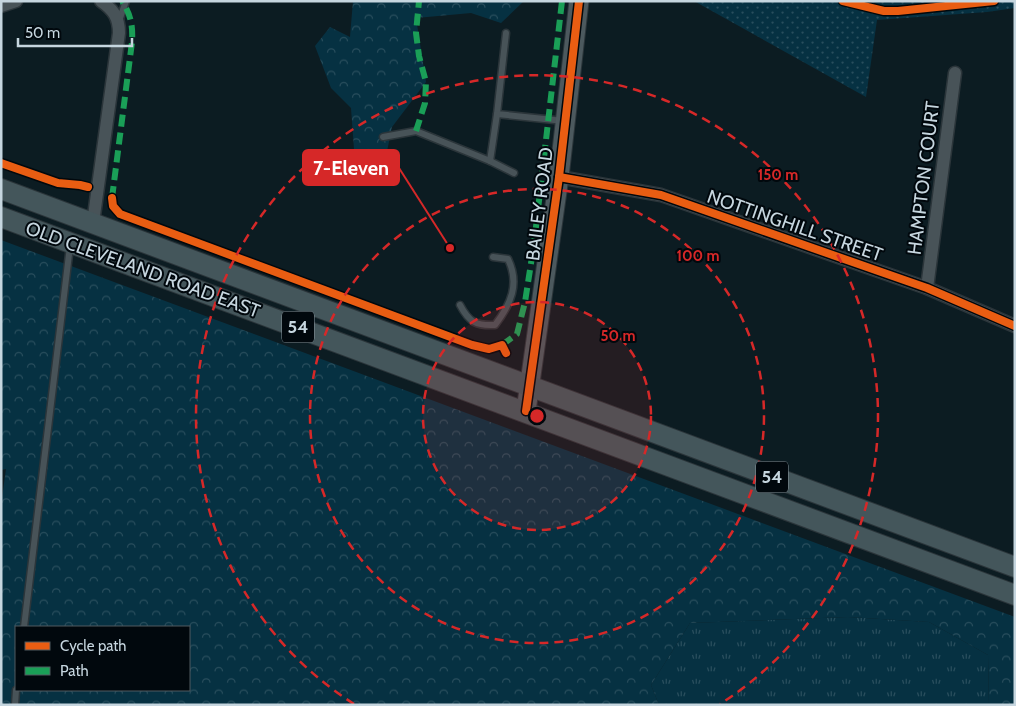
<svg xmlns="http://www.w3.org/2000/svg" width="1016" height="706" font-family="Cabin,sans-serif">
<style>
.grass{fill:url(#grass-tufts)}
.forest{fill:url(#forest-crowns);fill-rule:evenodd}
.park{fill:url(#park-dots)}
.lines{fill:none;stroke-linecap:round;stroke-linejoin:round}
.lane-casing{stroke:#2b353a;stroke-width:9}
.street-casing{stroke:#2b353a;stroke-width:15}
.secondary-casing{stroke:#2b353a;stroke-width:21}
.primary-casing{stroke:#2b353a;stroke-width:22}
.lane{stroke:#485358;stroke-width:6}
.street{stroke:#485358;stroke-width:12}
.secondary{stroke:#4c595e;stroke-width:19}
.primary{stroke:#44565b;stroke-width:20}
.quiet{stroke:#1a9f57;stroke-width:6;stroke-dasharray:12 6;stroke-linecap:butt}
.cycleway-casing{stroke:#01080d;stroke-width:11}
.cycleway{stroke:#e95d12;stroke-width:8}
.ring{fill:none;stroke:#d62828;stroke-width:2.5;stroke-dasharray:9 6}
.labels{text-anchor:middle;stroke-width:4;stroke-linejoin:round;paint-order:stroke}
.shield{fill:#01080d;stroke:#8b98a0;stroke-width:1}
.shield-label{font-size:18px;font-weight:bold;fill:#c6d6df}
.street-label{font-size:19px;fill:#c6d6df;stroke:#01080d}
.centre{fill:#d62828;stroke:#01080d;stroke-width:2.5}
.ring-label{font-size:15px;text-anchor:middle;font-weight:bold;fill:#d62828;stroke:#01080d;stroke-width:4;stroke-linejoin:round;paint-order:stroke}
.leader{fill:none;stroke:#d62828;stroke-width:2}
.callout-dot{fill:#d62828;stroke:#01080d;stroke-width:2}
.callout{fill:#d62828;stroke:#d62828;stroke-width:2}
.callout-label{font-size:20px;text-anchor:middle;font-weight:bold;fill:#fff}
</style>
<defs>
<pattern id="grass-tufts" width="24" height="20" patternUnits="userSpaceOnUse" patternTransform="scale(1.25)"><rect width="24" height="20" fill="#063142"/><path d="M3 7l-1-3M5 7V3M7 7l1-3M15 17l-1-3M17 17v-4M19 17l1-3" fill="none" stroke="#294e5d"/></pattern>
<pattern id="forest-crowns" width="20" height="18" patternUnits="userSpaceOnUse" patternTransform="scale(1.25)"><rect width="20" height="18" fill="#063142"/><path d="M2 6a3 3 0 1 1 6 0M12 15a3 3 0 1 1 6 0" fill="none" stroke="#294e5d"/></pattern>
<pattern id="park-dots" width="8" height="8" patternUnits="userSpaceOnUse" patternTransform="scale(1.25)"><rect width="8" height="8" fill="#063142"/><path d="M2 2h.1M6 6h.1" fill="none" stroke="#294e5d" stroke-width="1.8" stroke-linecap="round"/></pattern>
</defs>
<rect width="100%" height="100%" fill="#0c1c22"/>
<!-- grass -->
<path class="grass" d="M848 617 929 622 988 655 989 705H659L651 685 690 623Z"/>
<!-- forest -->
<g class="forest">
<path d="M353 1H524L501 23 471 13 416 18 426 82 392 127 385 161 354 149 351 108 331 88 315 46 330 27 350 37Z"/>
<path d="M1 240 1015 617V705H989L988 655 929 622 848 617 690 623 651 685 659 705H1V505L6 469 1 470ZM16 627H189V690H16Z"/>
</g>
<!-- park -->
<path class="park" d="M694 1H1015V8L987 12 877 20 866 97Z"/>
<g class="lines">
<!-- lane casing -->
<g class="lane-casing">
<g id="lane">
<path d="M119 21 126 1"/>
<path d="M506 33 497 114 564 121"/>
<path d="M383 137 416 131 490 161 514 173"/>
<path d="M490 161 497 114"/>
<path d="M460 305C469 322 476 326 495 325 511 304 520 284 508 259L493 257"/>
<path d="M24 627 70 246"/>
<path d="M15 705 16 690"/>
</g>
</g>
<!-- street casing -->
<g class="street-casing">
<g id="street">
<path d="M1 6 16 1"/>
<path d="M559 177 661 195 927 288 1015 326"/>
<path d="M93 223 119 33C119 18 114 10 101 1"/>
<path d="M927 288 955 73"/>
</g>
</g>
<!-- secondary casing -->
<g class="secondary-casing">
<path id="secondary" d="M526 411 559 177 579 1"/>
</g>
<!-- primary casing -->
<g class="primary-casing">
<g id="primary">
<path d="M1 189 1015 567"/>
<path d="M1 217 1015 595"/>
</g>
</g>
<!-- lane -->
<use href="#lane" class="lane"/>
<!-- street -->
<use href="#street" class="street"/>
<!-- secondary -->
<use href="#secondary" class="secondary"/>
<!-- primary -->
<use href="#primary" class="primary"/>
<!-- quiet -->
<g class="quiet">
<path d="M416 131 425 103 426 82 419 56 416 33 419 1"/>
<path d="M112 198 132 42C133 26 131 15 122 1"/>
<path d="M502 345 517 334 525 302 534 244 562 1"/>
</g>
<!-- cycleway casing -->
<g class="cycleway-casing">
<g id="cycleway">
<path d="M843 1 884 11H898L994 1"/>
<path d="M1 163 58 183 80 185 88 187"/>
<path d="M559 177 661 195 927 288 1015 326"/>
<path d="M112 198 113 206 120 214 472 345 489 349 502 345 506 353"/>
<path d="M526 411 559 177 579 1"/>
</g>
</g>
<!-- cycleway -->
<use href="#cycleway" class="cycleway"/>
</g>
<!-- distance rings -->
<circle cx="537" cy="416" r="114" fill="#d62828" fill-opacity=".12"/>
<g class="ring">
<circle cx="537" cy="416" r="114"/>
<circle cx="537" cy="416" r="227"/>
<path d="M354 704A341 341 0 1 1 720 704"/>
</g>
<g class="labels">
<!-- shield labels -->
<g class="shield">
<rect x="282" y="311.5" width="32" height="31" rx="4"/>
<rect x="756" y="461.5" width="32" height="31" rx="4"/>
</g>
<g class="shield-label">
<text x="298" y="333">54</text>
<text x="772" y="483">54</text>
</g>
<!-- street labels -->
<g class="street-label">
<text transform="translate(923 178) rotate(-83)" y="7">HAMPTON COURT</text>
<text transform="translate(539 204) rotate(-83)" y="7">BAILEY ROAD</text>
<text transform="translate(795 225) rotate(19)" y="7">NOTTINGHILL STREET</text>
<text transform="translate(143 269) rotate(20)" y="7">OLD CLEVELAND ROAD EAST</text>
</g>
</g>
<circle cx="537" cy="416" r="8" class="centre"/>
<g class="ring-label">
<text x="778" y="180">150 m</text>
<text x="698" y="261">100 m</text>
<text x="618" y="341">50 m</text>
</g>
<!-- callouts -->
<path class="leader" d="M450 248L399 168"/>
<circle class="callout-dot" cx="450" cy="248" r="5"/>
<rect class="callout" x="303" y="150" width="96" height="35" rx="5"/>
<g class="callout-label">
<text x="351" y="175">7-Eleven</text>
</g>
<!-- border -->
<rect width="1016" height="706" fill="none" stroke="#c6d6df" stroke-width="5"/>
<!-- legend -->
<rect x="15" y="626" width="175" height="65" fill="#01080d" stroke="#505a61"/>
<rect x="25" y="642" width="25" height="8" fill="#e95d12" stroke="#505a61"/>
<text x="60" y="651" font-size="15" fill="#c6d6df">Cycle path</text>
<rect x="25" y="667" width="25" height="8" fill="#1a9f57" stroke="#505a61"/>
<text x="60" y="676" font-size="15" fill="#c6d6df">Path</text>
<!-- scale -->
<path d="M18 38v8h114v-8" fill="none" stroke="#c6d6df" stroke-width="2.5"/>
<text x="25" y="38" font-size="15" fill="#c6d6df" stroke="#01080d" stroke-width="4" paint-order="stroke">50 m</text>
</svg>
